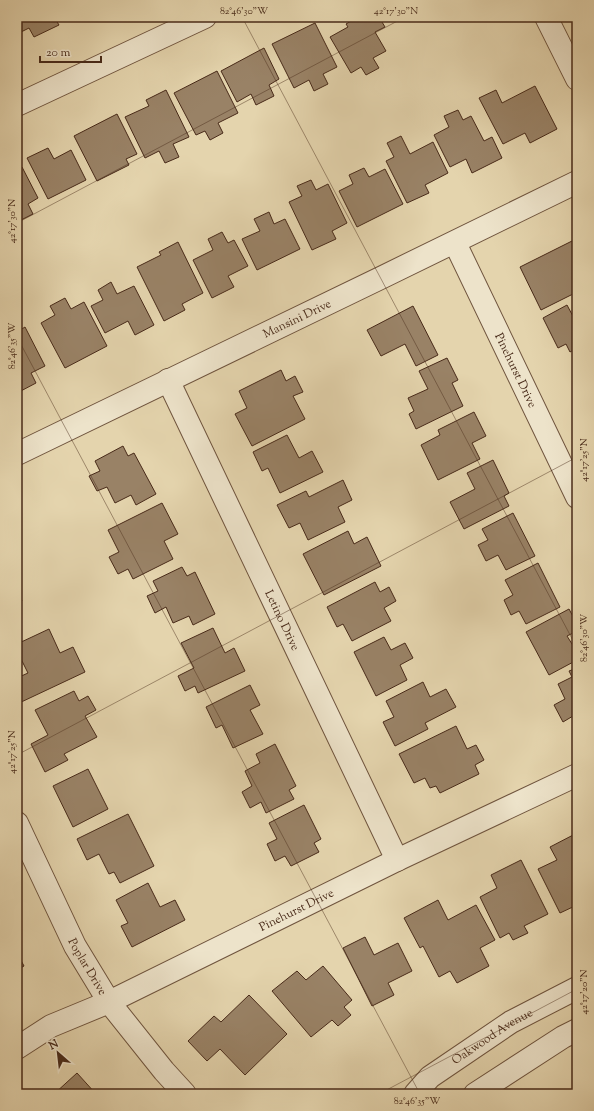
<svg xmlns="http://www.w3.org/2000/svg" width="594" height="1111" font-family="'Sorts Mill Goudy',serif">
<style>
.building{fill:#998266;stroke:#482a19}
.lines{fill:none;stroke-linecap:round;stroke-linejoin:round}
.minor-casing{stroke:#6f543e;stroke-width:24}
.minor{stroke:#ede3ca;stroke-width:22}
.ticks{fill:none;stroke:#482a19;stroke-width:1;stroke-opacity:0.45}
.labels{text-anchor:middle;stroke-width:3;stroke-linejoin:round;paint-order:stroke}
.street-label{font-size:12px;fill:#482a19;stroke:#ede3ca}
.neatline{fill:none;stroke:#482a19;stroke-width:1.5}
.ticks-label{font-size:10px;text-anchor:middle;fill:#482a19}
</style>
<rect width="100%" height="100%" fill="#e4d4ad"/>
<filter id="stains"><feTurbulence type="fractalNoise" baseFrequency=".005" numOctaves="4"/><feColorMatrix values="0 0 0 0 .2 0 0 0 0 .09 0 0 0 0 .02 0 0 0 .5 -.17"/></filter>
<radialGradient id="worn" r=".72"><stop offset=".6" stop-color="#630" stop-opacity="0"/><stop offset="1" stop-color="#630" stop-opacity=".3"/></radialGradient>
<!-- building -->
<g class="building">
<path d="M17 17H54L59 25 34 37 29 28 17 34Z"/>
<path d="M358 17H379L385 27 375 32 386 51 373 58 379 68 366 75 361 67 351 73 330 37 348 27 346 24Z"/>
<path d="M315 23 337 67 323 74 328 84 314 91 309 80 294 88 272 44Z"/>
<path d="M264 48 279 79 269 85 274 96 256 105 251 94 237 102 221 71Z"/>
<path d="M217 71 238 113 218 123 223 133 210 140 205 131 196 135 174 93Z"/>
<path d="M535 86 557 129 530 143 525 133 503 144 479 98 496 90 502 103Z"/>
<path d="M166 90 189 137 173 144 179 157 165 163 159 151 145 158 125 117 149 106 146 100Z"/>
<path d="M458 110 463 120 471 116 484 141 492 137 502 158 472 173 466 159 450 167 434 135 449 127 444 116Z"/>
<path d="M117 114 137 154 126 159 129 165 97 181 74 136Z"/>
<path d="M401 136 410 154 433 142 448 173 425 185 429 193 407 203 386 161 394 157 387 143Z"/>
<path d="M48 148 54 159 71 150 86 180 48 199 27 158Z"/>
<path d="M22 167 38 198 28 204 33 214 19 221 17 217V170Z"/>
<path d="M364 168 369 177 385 169 403 204 357 227 339 191 353 184 349 175Z"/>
<path d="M311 180 316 190 328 184 347 223 332 231 336 239 312 250 289 202 302 196 297 186Z"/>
<path d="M269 212 274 224 285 219 300 249 257 270 242 239 260 231 254 219Z"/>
<path d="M222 232 228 243 234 240 248 266 228 276 234 287 212 298 193 260 213 250 208 239Z"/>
<path d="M572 241 577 251V265L573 267 577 276V292L541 310 520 267Z"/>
<path d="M178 242 203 293 182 304 185 310 164 321 137 267 161 255 159 252Z"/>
<path d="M111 282 117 294 134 286 154 325 135 335 128 321 105 333 91 306 103 300 98 290Z"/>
<path d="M65 298 71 309 84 302 107 346 65 368 41 323 55 315 50 306Z"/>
<path d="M567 305 576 322H577V348L570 352 566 344 558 348 543 318Z"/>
<path d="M413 306 438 355 416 366 405 344 381 356 367 330Z"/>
<path d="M25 327 45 366 31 373 36 383 17 393V332Z"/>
<path d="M447 358 458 380 452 383 463 406 416 429 409 414 414 411 408 398 428 389 419 371Z"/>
<path d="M281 370 286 381 295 376 303 392 293 396 305 419 252 446 235 414 247 408 239 391Z"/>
<path d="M474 412 486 436 472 443 480 459 438 480 421 445 440 435 438 430Z"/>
<path d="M287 435 299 458 312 451 323 472 280 493 268 468 262 471 253 452Z"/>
<path d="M123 446 128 456 134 453 156 494 136 505 131 495 115 503 107 487 97 491 89 476 100 471 95 461Z"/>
<path d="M493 460 509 493 504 496 509 506 464 529 450 502 475 489 467 473Z"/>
<path d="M343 480 352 500 338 507 345 522 308 540 300 523 289 528 277 505 306 491 309 497Z"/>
<path d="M162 503 178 534 164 541 173 559 133 579 128 569 118 574 109 557 119 552 108 530Z"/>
<path d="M513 513 535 556 506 570 498 555 486 561 478 545 488 540 482 529Z"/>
<path d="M348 531 354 544 367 537 381 566 324 595 303 554Z"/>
<path d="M538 563 560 607 526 624 519 611 511 615 504 600 513 595 505 580Z"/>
<path d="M182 567 187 576 195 572 215 614 193 625 189 616 173 623 166 607 155 613 147 596 158 591 153 581Z"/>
<path d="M375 582 380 592 389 587 396 601 384 608 391 621 352 641 343 624 337 627 327 607Z"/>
<path d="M17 591 22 601 17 603Z"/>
<path d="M569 609 577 624V631L567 636 577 652V660L549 675 526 632Z"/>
<path d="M213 628 225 653 234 648 245 671 198 693 195 686 185 691 178 676 194 668 181 643Z"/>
<path d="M49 629 60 653 73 647 85 672 17 704V678L28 673 17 651V644Z"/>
<path d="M384 637 391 650 405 643 413 658 400 665 407 680 376 696 354 652Z"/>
<path d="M577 668V723L573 716 563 722 554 705 565 699 558 684 572 677 569 671Z"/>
<path d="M423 682 430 697 446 689 456 707 425 723 428 729 395 746 383 722 394 717 386 701Z"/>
<path d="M250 685 260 705 250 710 263 734 233 748 222 725 216 728 206 707Z"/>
<path d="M74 691 79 701 88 696 96 710 85 716 97 737 64 754 68 760 45 772 31 744 48 735 35 710Z"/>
<path d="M456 726 467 749 476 745 484 760 475 765 479 774 440 793 436 786 430 788 425 778 414 783 399 754Z"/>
<path d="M275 744 296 786 289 790 294 799 266 813 261 802 250 808 242 792 252 786 245 771 260 763 256 754Z"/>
<path d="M88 769 108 809 73 827 53 786Z"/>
<path d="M304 805 321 839 314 843 319 852 291 866 285 856 275 861 267 844 277 839 269 823Z"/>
<path d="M128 814 154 866 120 883 114 872 109 874 99 854 87 860 77 839Z"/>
<path d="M577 833V905L560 913 538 869 557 860 550 847Z"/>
<path d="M521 860 548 914 524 926 528 933 513 940 509 933 500 938 480 897 497 888 491 875Z"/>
<path d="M148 883 160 907 175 900 185 920 132 947 121 926 128 923 116 900Z"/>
<path d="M438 900 448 920 476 905 495 940 480 948 489 966 457 983 450 971 439 977 423 946 420 948 404 918Z"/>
<path d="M365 937 374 955 398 943 412 971 388 983 394 995 372 1006 343 948Z"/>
<path d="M17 953 24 966 17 970Z"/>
<path d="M323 966 352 1000 344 1007 351 1015 338 1026 332 1020 311 1037 272 991 297 971 306 980Z"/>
<path d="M249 995 287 1034 245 1075 220 1049 207 1061 188 1041 214 1016 221 1022Z"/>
<path d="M77 1073 96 1094H54Z"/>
</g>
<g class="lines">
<!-- minor casing -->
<g class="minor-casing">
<g id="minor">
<path d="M546 17 577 79"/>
<path d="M17 105 205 17"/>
<path id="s1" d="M455 243 577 497"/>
<path id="s2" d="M168 380 397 860"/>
<path id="s3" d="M17 454C203 363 391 274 577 182"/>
<path id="s4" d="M17 823 75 946 109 1002 164 1071 185 1094"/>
<path id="s5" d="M17 1048 51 1026 109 1002 397 860 577 775"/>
<path id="s6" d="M415 1094 430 1077 511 1022 577 988"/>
<path d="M475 1094 563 1037 577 1030"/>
</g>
</g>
<!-- minor -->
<use href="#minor" class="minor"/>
</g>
<!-- ticks -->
<path class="ticks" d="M242 17 577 648M17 223 405 17M17 337 420 1094M17 755 577 457M17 1079 25 1094M379 1094 577 989"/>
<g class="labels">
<!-- street labels -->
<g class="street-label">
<text dy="4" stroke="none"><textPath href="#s3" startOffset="311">Mansini Drive</textPath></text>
<text dy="4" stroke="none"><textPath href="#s1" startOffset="141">Pinehurst Drive</textPath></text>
<text dy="4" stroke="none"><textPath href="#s2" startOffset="266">Letino Drive</textPath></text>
<text dy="4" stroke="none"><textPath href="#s5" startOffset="312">Pinehurst Drive</textPath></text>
<text dy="4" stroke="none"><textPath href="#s4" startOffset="160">Poplar Drive</textPath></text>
<text dy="4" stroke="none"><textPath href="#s6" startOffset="97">Oakwood Avenue</textPath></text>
</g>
</g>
<!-- margin -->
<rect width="594" height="1111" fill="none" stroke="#e4d4ad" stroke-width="44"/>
<!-- north arrow -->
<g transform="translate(58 1053) rotate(332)" stroke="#ede3ca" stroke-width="3" paint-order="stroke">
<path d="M0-3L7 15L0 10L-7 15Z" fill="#482a19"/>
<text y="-6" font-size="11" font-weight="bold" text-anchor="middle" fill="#482a19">N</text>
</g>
<!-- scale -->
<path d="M40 56v6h61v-6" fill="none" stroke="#482a19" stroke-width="2"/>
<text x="46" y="56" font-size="12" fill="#482a19" stroke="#ede3ca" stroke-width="3" paint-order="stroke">20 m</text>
<rect x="22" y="22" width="550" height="1067" class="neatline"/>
<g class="ticks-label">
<text x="244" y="14">82°46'30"W</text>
<text x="396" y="14">42°17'30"N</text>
<text transform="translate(11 221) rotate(-90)" y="4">42°17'30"N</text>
<text transform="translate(11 346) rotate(-90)" y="4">82°46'35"W</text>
<text transform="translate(583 460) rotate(-90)" y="4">42°17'25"N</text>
<text transform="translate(583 638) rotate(-90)" y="4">82°46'30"W</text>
<text transform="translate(11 752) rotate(-90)" y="4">42°17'25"N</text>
<text transform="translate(583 992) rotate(-90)" y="4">42°17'20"N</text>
<text x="417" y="1104">82°46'35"W</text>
</g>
<rect width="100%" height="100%" filter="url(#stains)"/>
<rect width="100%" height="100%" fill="url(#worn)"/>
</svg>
